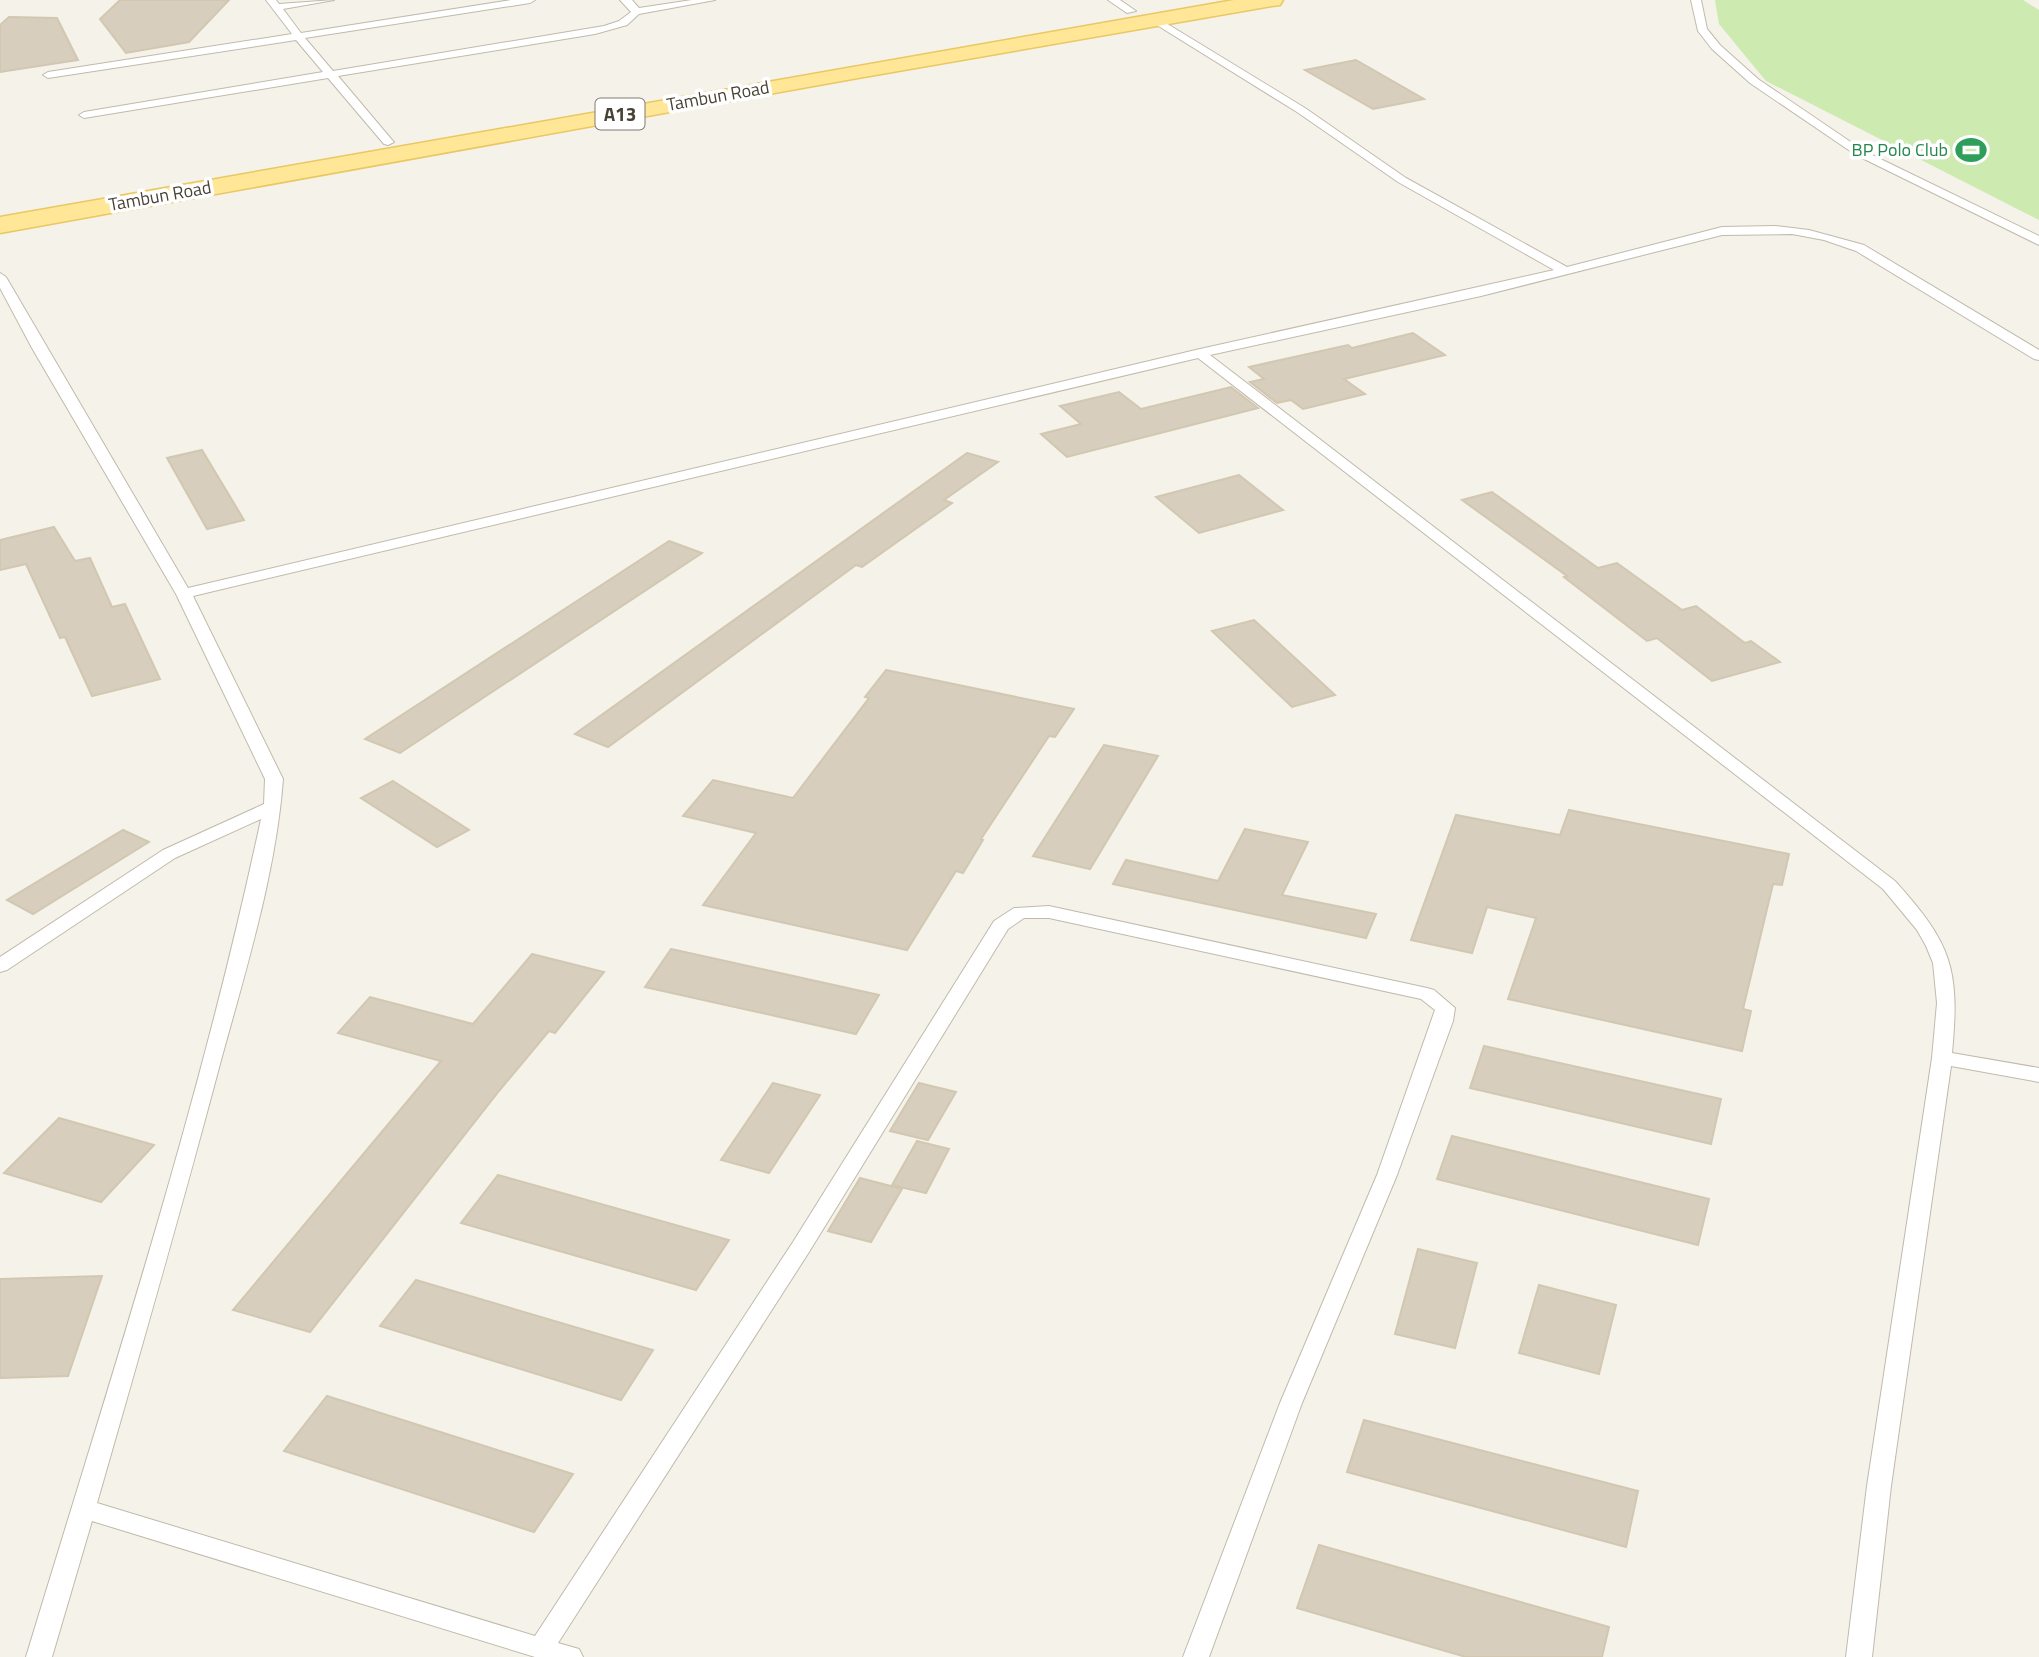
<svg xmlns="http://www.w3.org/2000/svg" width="2039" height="1657" font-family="'Titillium Web',sans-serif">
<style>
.green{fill:#cdeab0}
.building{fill:#d7cebd;stroke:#d2c7b0;stroke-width:2}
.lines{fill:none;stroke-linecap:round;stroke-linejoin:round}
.lane-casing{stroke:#c1baab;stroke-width:2}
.primary-casing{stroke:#e9c763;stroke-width:3}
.lane{fill:#fff;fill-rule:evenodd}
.primary{fill:#ffe797;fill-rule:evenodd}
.labels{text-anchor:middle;stroke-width:7;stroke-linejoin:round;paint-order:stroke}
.far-street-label{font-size:18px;fill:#494337;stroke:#fff}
.far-leisure-label{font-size:18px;fill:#27864d;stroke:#fff;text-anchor:end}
.shield{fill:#fff;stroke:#807b73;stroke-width:2}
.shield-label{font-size:19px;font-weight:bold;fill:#494337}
</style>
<rect width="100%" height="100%" fill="#f5f2e9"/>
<!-- green -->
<path class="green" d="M1715 0H2023L2039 10V220L1766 81 1719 24Z"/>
<!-- building -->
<g class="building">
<path d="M120 0H229L189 42 126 53 100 19Z"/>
<path d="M9 17 57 18 78 60 0 72V25Z"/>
<path d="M1356 60 1424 99 1373 109 1305 70Z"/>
<path d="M1413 333 1445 355 1344 379 1365 394 1303 409 1291 400 1277 403 1250 382 1264 379 1249 367 1348 345 1352 348Z"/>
<path d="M1231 387 1258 408 1067 457 1041 434 1081 424 1060 406 1119 392 1141 409Z"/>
<path d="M202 450 244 520 207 529 167 458Z"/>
<path d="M967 453 998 462 944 500 952 503 862 567 856 565 608 747 575 734Z"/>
<path d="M1239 475 1283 510 1199 533 1156 497Z"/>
<path d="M1492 492 1598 568 1617 563 1682 610 1696 606 1745 643 1751 641 1780 662 1712 681 1657 638 1647 641 1564 577 1567 576 1462 500Z"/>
<path d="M54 527 75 561 90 558 112 607 125 604 160 679 92 696 65 637 60 638 26 564 0 570V540Z"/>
<path d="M669 541 702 553 400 753 365 739Z"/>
<path d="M1254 620 1335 695 1292 707 1212 631Z"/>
<path d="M886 670 1074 709 1055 737 1049 736 981 839 983 840 963 873 956 871 907 950 703 905 756 833 683 816 713 780 793 798 869 698 865 697Z"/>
<path d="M1104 745 1158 756 1090 869 1033 856Z"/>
<path d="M393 781 469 830 437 847 361 798Z"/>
<path d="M1569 810 1789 854 1782 885 1773 884 1743 1009 1751 1011 1742 1051 1508 999 1536 918 1487 907 1472 953 1411 940 1456 815 1560 835Z"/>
<path d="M1245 829 1308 842 1282 895 1376 914 1366 938 1113 884 1126 860 1218 881Z"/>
<path d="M123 830 149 842 33 914 7 900Z"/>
<path d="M671 949 879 995 856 1034 645 987Z"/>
<path d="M532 954 604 972 555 1033 549 1031 499 1091 310 1332 233 1310 441 1061 338 1033 370 997 473 1024Z"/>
<path d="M1484 1046 1721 1099 1711 1144 1470 1088Z"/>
<path d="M773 1083 820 1095 769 1173 721 1160Z"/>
<path d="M919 1083 956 1092 928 1140 890 1131Z"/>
<path d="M59 1118 154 1145 101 1202 4 1173Z"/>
<path d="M1452 1136 1709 1199 1698 1245 1437 1179Z"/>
<path d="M917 1141 949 1149 926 1193 892 1185Z"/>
<path d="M498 1175 729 1240 696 1290 461 1223Z"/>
<path d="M860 1178 902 1189 871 1242 828 1231Z"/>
<path d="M1418 1249 1477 1263 1455 1348 1395 1334Z"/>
<path d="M102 1276 68 1376 0 1378V1279Z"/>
<path d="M416 1280 653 1350 621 1400 380 1326Z"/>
<path d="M1539 1285 1616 1305 1599 1374 1519 1353Z"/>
<path d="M327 1396 573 1474 534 1532 284 1451Z"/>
<path d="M1364 1420 1638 1491 1626 1547 1347 1472Z"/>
<path d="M1319 1545 1609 1627 1602 1657H1466L1297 1608Z"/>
</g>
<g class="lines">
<!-- lane casing -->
<g class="lane-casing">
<g id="lane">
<path d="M266 0H276L279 4 334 0 283 9 301 33 511 0H535L530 3 305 38 333 71 604 26 619 21 631 12 620 0H632L639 8 692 0H715L639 14 627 25 595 34 338 76 392 140 394 142 388 145 384 144 328 78 84 118 79 115 84 112 323 72 296 40 48 78 43 75 48 72 292 34Z"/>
<path d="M1108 0H1120L1136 11 1127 13Z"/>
<path d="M1691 0H1701L1707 29 1720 45 1758 79 1864 151 2039 236V245L1856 155 1750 83 1712 49 1698 31Z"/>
<path d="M1156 17 1305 108 1406 178 1567 267 1722 227 1775 226 1809 230 1864 245 2039 350V360L2034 359 1856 251 1824 240 1792 234 1722 235 1481 296 1210 355 1895 881C1952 944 1960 969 1952 1053L2039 1068V1082L1951 1066 1891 1486 1872 1657H1846L1867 1486 1932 1058 1937 1003 1933 963 1926 946 1917 930 1883 889 1198 358 193 596 283 779C276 874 245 972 220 1064 181 1211 139 1357 97 1503L535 1636 793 1242 994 921 1014 908 1049 906 1427 988 1434 990 1455 1008 1453 1021 1397 1175 1302 1403 1209 1657H1183L1280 1403 1377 1175 1435 1010 1421 999 1049 918H1024L1008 929 809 1252 558 1643 579 1649 583 1657H535L92 1521 52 1657H26C110 1380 201 1102 261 819L175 858 7 970 0 972V957L163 850 264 804 265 779 176 594 32 348 0 288V273L6 277 188 588 1200 349 1554 270 1398 182 1297 112 1152 22V18Z"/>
</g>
</g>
<!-- primary casing -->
<g class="primary-casing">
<path id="primary" d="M1234 0H1283L1280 5 1272 6 858 78 0 233V217Z"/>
</g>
<!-- lane -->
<use href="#lane" class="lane"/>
<!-- primary -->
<use href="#primary" class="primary"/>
</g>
<!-- icons -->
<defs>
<g id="stadium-bare" transform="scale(2.415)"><path d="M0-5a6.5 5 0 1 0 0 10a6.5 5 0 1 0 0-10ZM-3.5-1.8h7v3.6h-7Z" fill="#2e9e5b" stroke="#fff" stroke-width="2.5" paint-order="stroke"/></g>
</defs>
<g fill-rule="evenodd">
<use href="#stadium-bare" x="1971" y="150"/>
</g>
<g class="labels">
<!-- far-street labels -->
<g class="far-street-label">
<text transform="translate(718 96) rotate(-10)" y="6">Tambun Road</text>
<text transform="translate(160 196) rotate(-10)" y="6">Tambun Road</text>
</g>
<!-- far-leisure labels -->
<g class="far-leisure-label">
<text x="1948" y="156">BP Polo Club</text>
</g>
<!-- shield labels -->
<rect class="shield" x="595.5" y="98.5" width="49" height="31" rx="5"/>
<g class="shield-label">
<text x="620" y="121">A13</text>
</g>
</g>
</svg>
